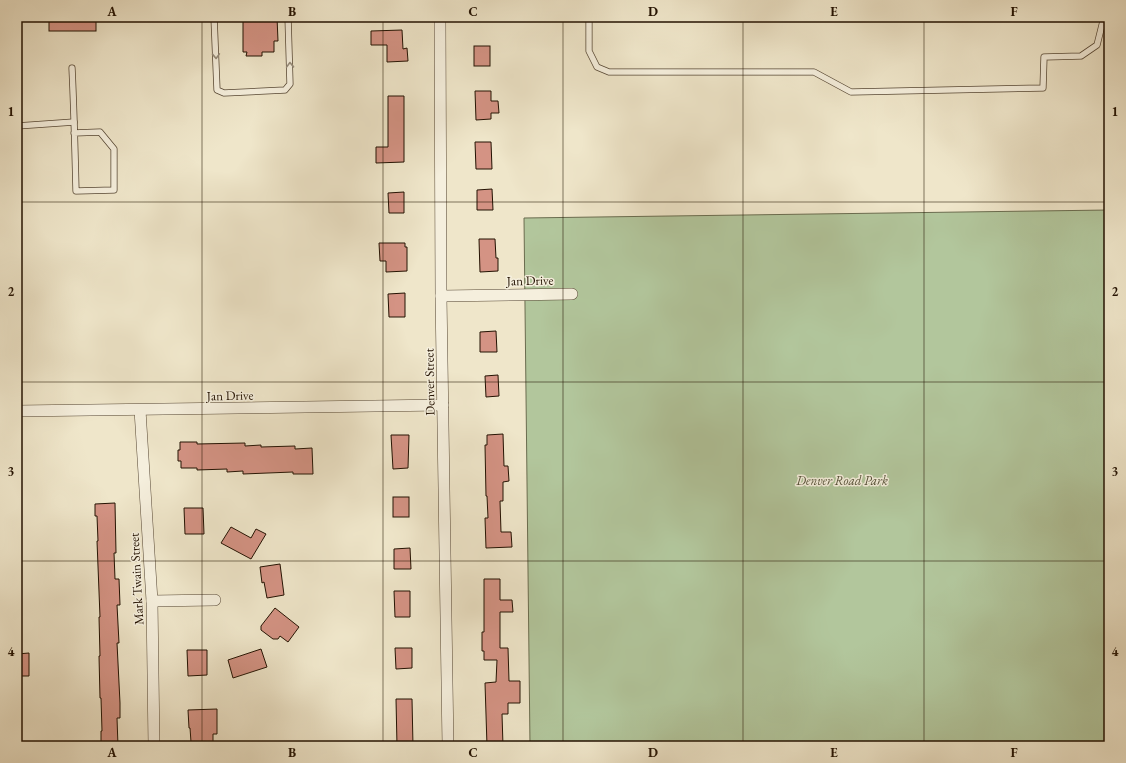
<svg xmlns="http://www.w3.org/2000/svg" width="1126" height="763" font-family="'EB Garamond',serif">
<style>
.green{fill:#b2c69c;stroke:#6a6c4f}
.building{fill:#d49384;stroke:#231202}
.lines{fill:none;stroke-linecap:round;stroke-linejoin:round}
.lane-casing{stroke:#564734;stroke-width:7}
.street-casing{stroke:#564734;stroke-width:12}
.lane{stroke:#f5efdd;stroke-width:5.5}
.street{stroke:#f5efdd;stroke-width:11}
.oneway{stroke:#968c7a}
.grid{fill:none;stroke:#231202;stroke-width:1;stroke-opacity:0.55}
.labels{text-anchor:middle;stroke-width:3;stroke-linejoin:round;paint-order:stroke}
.street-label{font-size:13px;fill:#231202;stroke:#f5efdd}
.park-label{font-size:13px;font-style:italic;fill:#555138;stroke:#f5efdd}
.neatline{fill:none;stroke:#231202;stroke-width:1.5}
.grid-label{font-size:13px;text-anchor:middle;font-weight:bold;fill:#231202}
</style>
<rect width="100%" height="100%" fill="#efe6ca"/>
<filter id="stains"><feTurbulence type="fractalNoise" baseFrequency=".005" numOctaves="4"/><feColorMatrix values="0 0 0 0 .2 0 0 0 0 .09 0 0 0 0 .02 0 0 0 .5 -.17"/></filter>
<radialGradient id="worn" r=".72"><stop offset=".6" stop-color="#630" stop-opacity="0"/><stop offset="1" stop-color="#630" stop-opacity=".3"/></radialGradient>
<!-- green -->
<path class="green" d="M1109 210V746H530L524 218Z"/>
<!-- building -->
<g class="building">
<rect x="49" y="17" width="47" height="14"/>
<path d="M243 17H277L278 41H274V52H262V56H246L247 52H243Z"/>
<path d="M402 30 403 49 407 48 408 61 387 62V45H371V31Z"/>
<rect x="474" y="46" width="16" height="20"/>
<path d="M475 91H491V101H498L499 113H491V119L476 120Z"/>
<path d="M388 96H404V162L376 163V147H388Z"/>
<path d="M475 142H491L492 169H476Z"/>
<path d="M492 189 493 210H477V190Z"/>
<path d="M404 192V213H389L388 193Z"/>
<path d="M479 239H495L496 258H498V271L480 272Z"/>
<path d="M379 243H405V247H407V271L386 272V261H380Z"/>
<path d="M405 293V317H389L388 294Z"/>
<path d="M496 331 497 352H480V332Z"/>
<path d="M498 375 499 396 486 397 485 376Z"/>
<path d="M503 434 504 466H508L509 481 503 482V501H500L501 532H511L512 547 486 548 485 518H488L487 496H486L485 445H487V435Z"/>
<path d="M391 435H409L408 468 393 469Z"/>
<path d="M180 442H197V444L245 443V446L261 445V447L295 446V449L312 448 313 474H293V472L243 474V471L227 472V469L197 470V468H181V461H178V450H180Z"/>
<rect x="393" y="497" width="16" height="20"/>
<path d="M115 503 116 553H114L115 579H119L120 605H117L119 643H117L120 703V718H117L118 746H101V731H102L101 698H100L99 656H100L99 617H100L97 541H98L97 516H95V504Z"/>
<path d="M184 508H203L204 534H185Z"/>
<path d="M231 527 251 538 256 529 266 534 251 559 221 543Z"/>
<path d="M410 548 411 569H394V549Z"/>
<path d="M280 564 284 595 267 598 264 582 262 583 260 567Z"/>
<path d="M484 579H500V600H512L513 612H500V648H508L509 681H520V703H508V714H502L503 746H487L485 683 496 682 497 660H484V651H482V632H484Z"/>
<path d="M394 591H410V617H395Z"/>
<path d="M275 608 299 627 288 642 280 636 278 639H273L261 630V626Z"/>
<path d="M395 648H412V668L396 669Z"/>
<path d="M261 649 267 667 233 678 228 660Z"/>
<path d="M187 650H207V675L188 676Z"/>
<path d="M29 653V676H17V654Z"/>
<path d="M396 699H412L413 746H397Z"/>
<path d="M217 709V734H213V742H191L190 728H189L188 710Z"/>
</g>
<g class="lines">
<!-- lane casing -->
<g class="lane-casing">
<g id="lane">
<path d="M214 17 217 90 224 93 285 90 290 84 288 17"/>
<path d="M589 17V51L597 67 609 72H814L851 92 1043 88 1044 57 1081 56 1097 45 1104 17"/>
<path d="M72 68C74 109 75 150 76 191L114 190V149L100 132 74 133"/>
<path d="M17 126 74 122"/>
</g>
</g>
<!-- street casing -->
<g class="street-casing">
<g id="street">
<path d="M440 17 441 296 448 746"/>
<path d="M441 296 572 294"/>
<path d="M140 410 152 601 154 746"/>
<path d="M17 411 443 405"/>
<path d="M152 601 215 600"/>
</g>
</g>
<!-- lane -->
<use href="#lane" class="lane"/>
<!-- street -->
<use href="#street" class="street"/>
</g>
<!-- one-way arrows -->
<defs><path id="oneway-chevron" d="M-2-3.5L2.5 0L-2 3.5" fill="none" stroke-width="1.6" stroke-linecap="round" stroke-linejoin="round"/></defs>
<g class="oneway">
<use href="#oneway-chevron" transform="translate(216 56) rotate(88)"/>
<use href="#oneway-chevron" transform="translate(290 65) rotate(-92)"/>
</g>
<!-- grid -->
<path class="grid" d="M202 17V746M383 17V746M563 17V746M743 17V746M924 17V746M17 202H1109M17 382H1109M17 561H1109"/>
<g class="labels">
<!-- street labels -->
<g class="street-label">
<text transform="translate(530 280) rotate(-1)" y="5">Jan Drive</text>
<text transform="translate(429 382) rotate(-91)" y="5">Denver Street</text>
<text transform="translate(230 395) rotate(-1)" y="5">Jan Drive</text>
<text transform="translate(136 579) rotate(-93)" y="5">Mark Twain Street</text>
</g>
<!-- park labels -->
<g class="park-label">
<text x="842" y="485">Denver Road Park</text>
</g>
</g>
<!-- margin -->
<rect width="1126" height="763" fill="none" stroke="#efe6ca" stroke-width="44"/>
<rect x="22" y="22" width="1082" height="719" class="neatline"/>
<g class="grid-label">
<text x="112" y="16">A</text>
<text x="292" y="16">B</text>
<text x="473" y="16">C</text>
<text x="653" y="16">D</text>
<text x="834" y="16">E</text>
<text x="1014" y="16">F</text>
<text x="11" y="116">1</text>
<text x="1115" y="116">1</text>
<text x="11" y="296">2</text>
<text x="1115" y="296">2</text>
<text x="11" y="476">3</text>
<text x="1115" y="476">3</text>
<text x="11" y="656">4</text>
<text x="1115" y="656">4</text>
<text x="112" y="757">A</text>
<text x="292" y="757">B</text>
<text x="473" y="757">C</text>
<text x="653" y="757">D</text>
<text x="834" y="757">E</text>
<text x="1014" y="757">F</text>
</g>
<rect width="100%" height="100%" filter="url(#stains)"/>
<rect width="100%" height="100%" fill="url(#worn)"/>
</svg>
